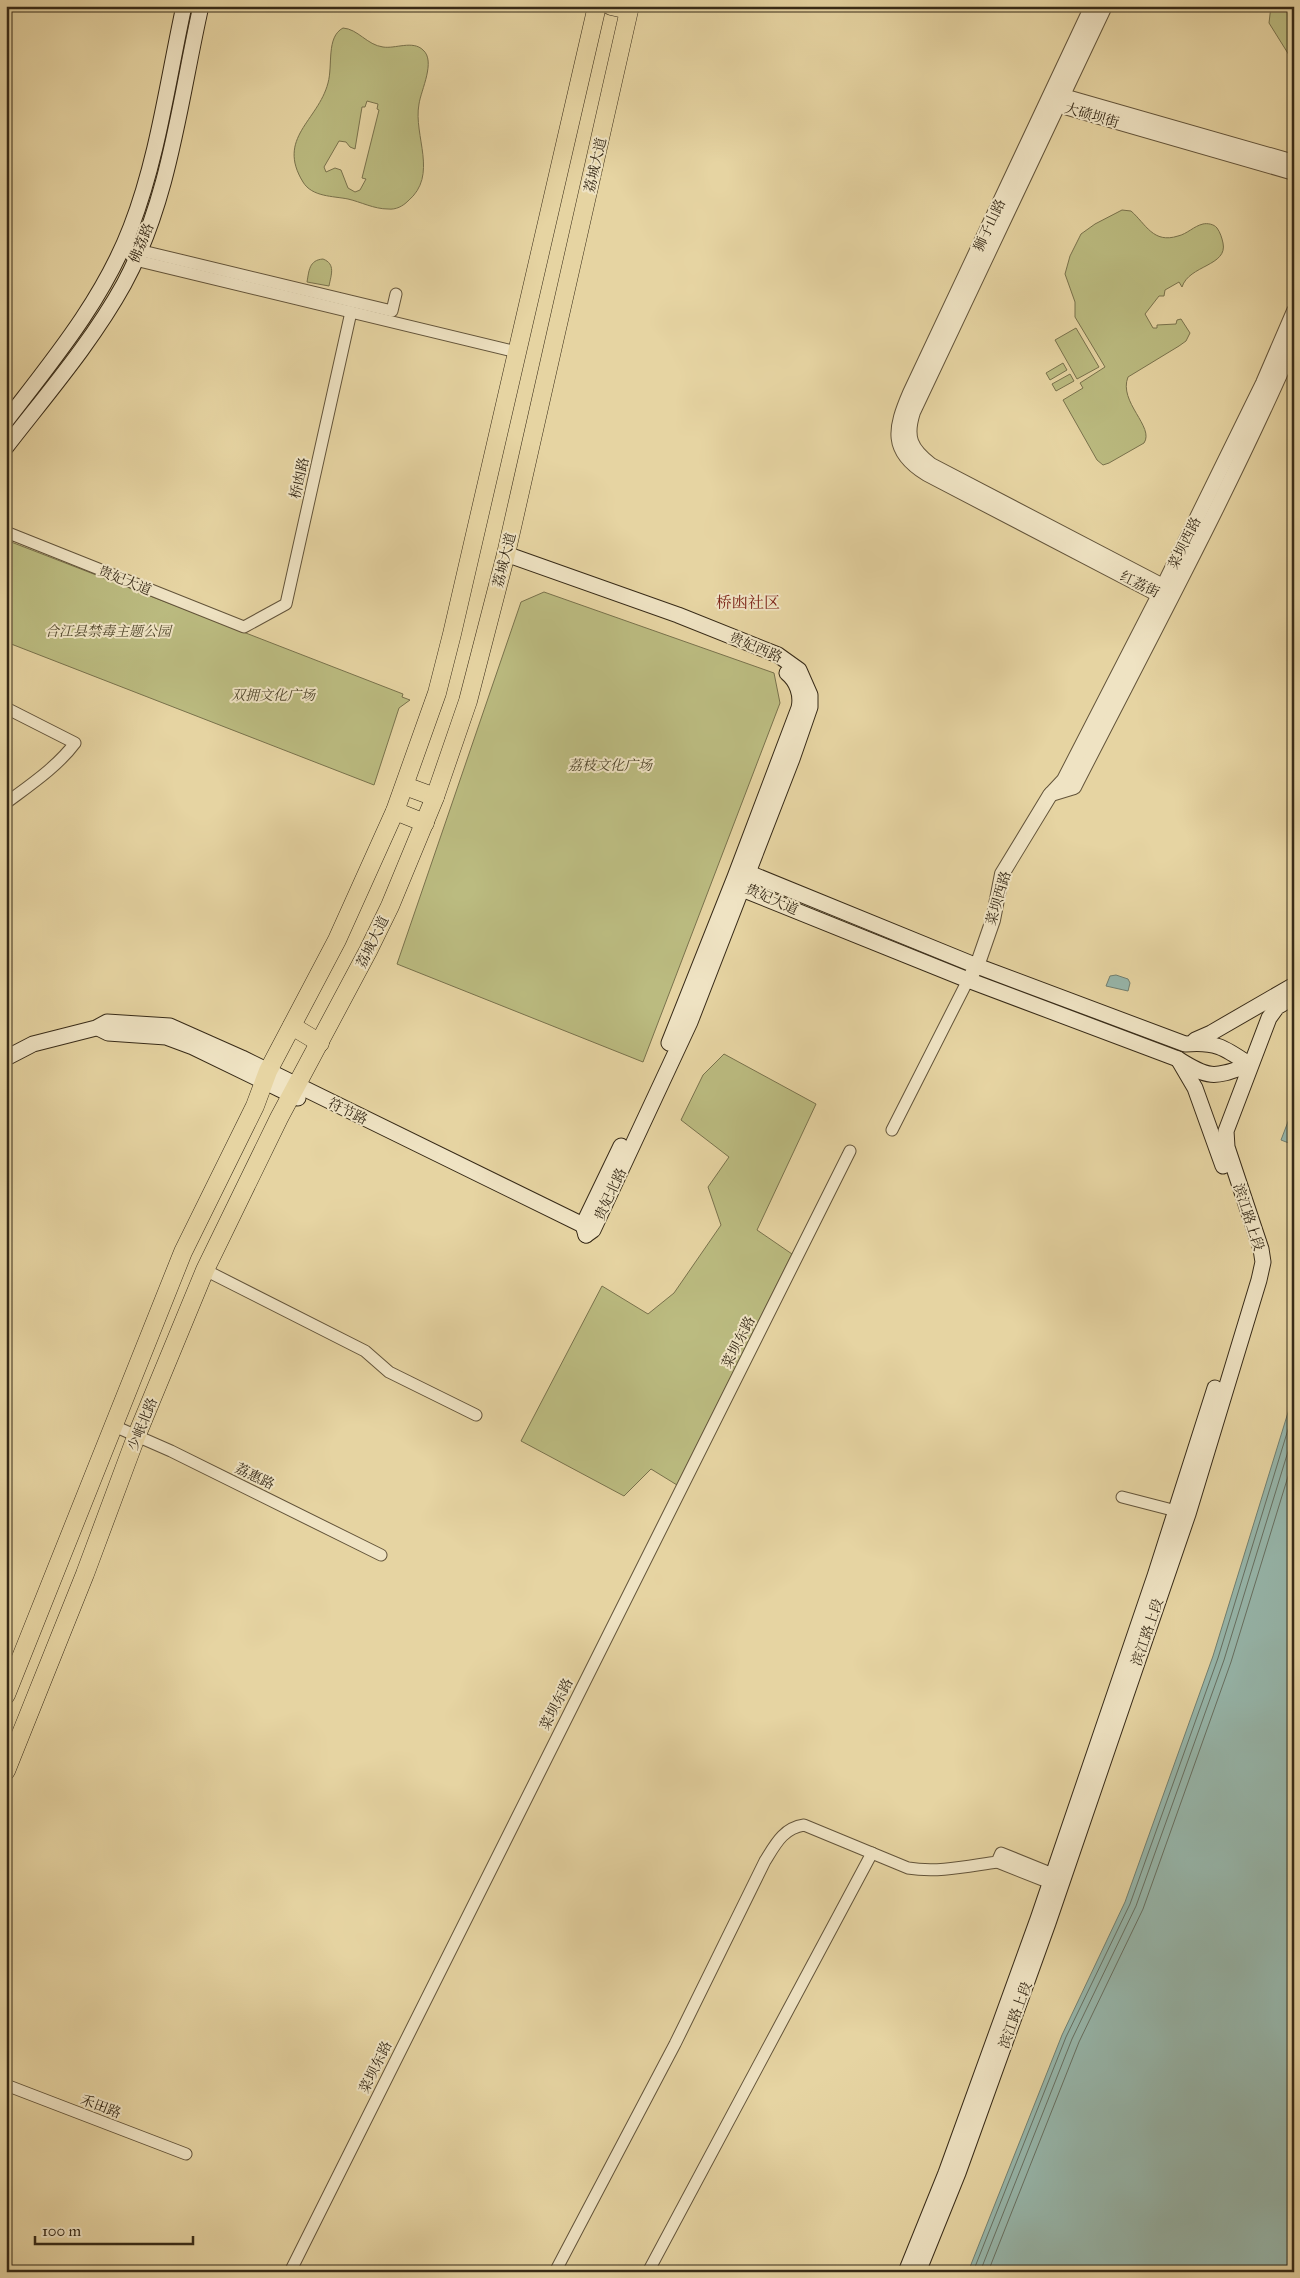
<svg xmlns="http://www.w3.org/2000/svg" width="1300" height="2278" font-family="'IM FELL Great Primer','Noto Serif SC',serif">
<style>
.green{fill:#bbbb80;stroke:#79724c;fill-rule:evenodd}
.water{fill:#97b7ac;stroke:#717f70}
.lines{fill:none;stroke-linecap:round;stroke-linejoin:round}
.shore{stroke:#677062;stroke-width:1}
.minor-casing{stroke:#63543a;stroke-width:13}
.tertiary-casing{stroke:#63543a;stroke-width:16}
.secondary-casing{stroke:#372a17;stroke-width:17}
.primary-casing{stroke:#372a17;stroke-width:19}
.minor{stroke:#efe3c3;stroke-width:11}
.tertiary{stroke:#efe3c3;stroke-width:14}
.secondary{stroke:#efe3c3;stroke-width:15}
.primary{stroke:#e6d4a2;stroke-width:18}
.labels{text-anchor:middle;stroke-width:4;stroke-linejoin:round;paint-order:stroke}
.street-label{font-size:14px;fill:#372a17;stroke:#efe3c3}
.park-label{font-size:14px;font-style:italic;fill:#51472c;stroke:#efe3c3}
.quarter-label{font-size:16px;fill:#7a1f14;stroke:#efe3c3}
</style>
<rect width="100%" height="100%" fill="#e6d4a2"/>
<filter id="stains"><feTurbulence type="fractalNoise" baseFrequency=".004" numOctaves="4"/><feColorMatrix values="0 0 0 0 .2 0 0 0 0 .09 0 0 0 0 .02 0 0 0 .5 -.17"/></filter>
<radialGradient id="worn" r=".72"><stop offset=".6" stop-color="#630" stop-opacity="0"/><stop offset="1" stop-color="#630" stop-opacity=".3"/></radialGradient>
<!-- green -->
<g class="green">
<path d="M1271 6H1294V63L1269 23Z"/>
<path d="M343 28C358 29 367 45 383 47 395 49 413 40 423 50 436 61 421 90 419 104 413 136 439 175 408 201 403 206 396 210 388 209 374 209 361 202 348 199 333 196 312 197 303 182 276 138 318 121 328 83 333 65 326 37 343 28ZM367 101 378 104 377 109 379 110 362 178 366 179 360 190 355 192 348 188 341 170 335 168 326 172 324 167 339 141 346 142 350 147 355 149 362 107H365Z"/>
<path d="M1122 210 1131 211C1146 224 1153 244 1178 236 1187 234 1194 226 1203 224 1207 223 1214 224 1217 228 1220 232 1222 238 1223 243 1228 266 1189 265 1182 287L1179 282 1165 290 1164 296H1159L1145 314 1153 328H1157V325L1176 324 1177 320 1181 319 1190 333 1186 341 1179 346 1128 377C1118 402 1155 427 1144 443L1109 463 1103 465 1097 460 1063 400 1083 388 1080 383 1105 367 1075 317V302L1065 274 1070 256 1081 234 1095 224Z"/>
<path d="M323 259C336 264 331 275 329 286L307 282C309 271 309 260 323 259Z"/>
<path d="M1076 328 1099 367 1077 379 1055 340Z"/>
<path d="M1063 363 1067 370 1050 380 1046 373Z"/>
<path d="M1070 374 1074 381 1056 391 1052 384Z"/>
<path d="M6 540 403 694 402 697 410 700 399 708 374 785 6 642Z"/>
<path d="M544 592 774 673 780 703 643 1062 397 964 521 602Z"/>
<path d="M724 1054 816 1104 757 1230 792 1254 677 1485 651 1469 624 1496 521 1441 602 1286 648 1314 674 1293 721 1225 708 1187 729 1157 681 1120 703 1075Z"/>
</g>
<!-- water -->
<g class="water">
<path d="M1116 975 1128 979 1130 983 1128 991 1106 986 1110 976Z"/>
<path d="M1294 1106V1145L1281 1140Z"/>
<path d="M1294 1393V2272H968L1062 2035 1125 1902 1213 1656Z"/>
</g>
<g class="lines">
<!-- shore -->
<g class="shore">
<path d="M973 2272 1066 2037 1130 1904 1218 1658 1294 1410"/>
<path d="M980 2272 1072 2039 1136 1906 1224 1660 1294 1432"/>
<path d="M988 2272 1079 2042 1143 1909 1231 1662 1294 1457"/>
</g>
<!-- minor casing -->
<g class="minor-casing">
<g id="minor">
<path d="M122 246 135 260 517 352"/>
<path d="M134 249 392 311 396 294"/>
<path d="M6 532 244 627 286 604 351 312"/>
<path d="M6 708 75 743C57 767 30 785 6 803"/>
<path d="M892 1130 968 980"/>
<path d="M205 1270 365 1351 389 1372 476 1415"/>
<path d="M114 1426 171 1451 381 1555"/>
<path d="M1122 1497 1184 1513"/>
<path d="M997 1862 1050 1883H1056"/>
<path d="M6 2085 186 2154"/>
<path d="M290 2272 850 1151"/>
<path d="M555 2272 675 2044 765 1861C775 1845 783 1828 804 1825L908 1868C938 1873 968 1866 997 1862L1001 1853 1053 1874 1058 1879"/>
<path d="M648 2272 872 1853"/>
</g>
</g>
<!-- tertiary casing -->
<g class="tertiary-casing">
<g id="tertiary">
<path d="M1092 6 910 393C895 428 889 451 927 474L1159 595 1171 597"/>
<path d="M1105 6 913 412C905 437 910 449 931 465L1163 586 1171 597"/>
<path d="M1055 97 1063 96 1294 162"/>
<path d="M1052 100 1058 105 1294 173"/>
<path d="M1051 794 1074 787C1149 640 1228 494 1294 343"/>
<path d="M968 980 977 966 993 920 1002 874 1050 795 1064 780 1159 595 1263 383 1294 311"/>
</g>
</g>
<!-- secondary casing -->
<g class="secondary-casing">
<g id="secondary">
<path d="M6 421C53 360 103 300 131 227 158 157 168 79 184 6"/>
<path d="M6 447C47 394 92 342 124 284 170 199 180 99 201 6"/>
<path d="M506 554 678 615 778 655 799 670 810 695V707L792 759 690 1022 593 1230 586 1235"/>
<path d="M739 876 749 873 977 966 1185 1044C1216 1041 1225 1048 1250 1065"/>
<path d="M737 880 742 889 968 980 1178 1059C1211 1080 1214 1077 1250 1065"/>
<path d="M100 1029 108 1033 166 1037 193 1047 298 1098"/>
<path d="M1195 1040 1211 1033 1294 985"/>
<path d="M669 1043 735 877 799 708C802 695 797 681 787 673"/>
<path d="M6 1058 33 1044 96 1028 107 1022 170 1026 242 1058 591 1229"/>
<path d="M1178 1059 1195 1088 1223 1166"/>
<path d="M586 1235 583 1225 621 1146"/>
<path d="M906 2272 946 2173 1038 1919 1155 1576 1215 1388"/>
<path d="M918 2272 958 2173 1048 1923 1188 1514 1259 1280 1263 1262 1261 1249 1227 1147 1226 1131 1269 1018 1277 1007 1294 997"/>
</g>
</g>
<!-- primary casing -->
<g class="primary-casing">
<g id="primary">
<path d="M611 6 629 10"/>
<path d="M405 786 435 797"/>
<path d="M395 811 425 823"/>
<path d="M292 1026 320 1043"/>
<path d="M6 1695 183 1252 255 1106 268 1071 337 940 395 811 437 693 452 634 597 6"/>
<path d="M6 1771 85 1574 136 1437 205 1270 279 1118 368 951 390 906 435 797 468 701 506 554 630 6"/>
</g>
</g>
<!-- minor -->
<use href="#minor" class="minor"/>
<!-- tertiary -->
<use href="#tertiary" class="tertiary"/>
<!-- secondary -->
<use href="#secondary" class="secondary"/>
<!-- primary -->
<use href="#primary" class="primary"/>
</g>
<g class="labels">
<!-- street labels -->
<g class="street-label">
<text transform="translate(1092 115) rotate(16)" y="5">大碛坝街</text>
<text transform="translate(595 165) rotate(-77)" y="5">荔城大道</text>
<text transform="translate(989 225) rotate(-65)" y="5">狮子山路</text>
<text transform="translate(141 243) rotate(-67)" y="5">佛荔路</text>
<text transform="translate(299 478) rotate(-77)" y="5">桥凼路</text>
<text transform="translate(1184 543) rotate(-64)" y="5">菜坝西路</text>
<text transform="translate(504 560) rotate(-76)" y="5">荔城大道</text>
<text transform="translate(125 580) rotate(22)" y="5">贵妃大道</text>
<text transform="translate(1140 584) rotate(26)" y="5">红荔街</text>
<text transform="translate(756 647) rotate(23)" y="5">贵妃西路</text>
<text transform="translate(998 898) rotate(-74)" y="5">菜坝西路</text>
<text transform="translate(772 899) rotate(24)" y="5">贵妃大道</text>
<text transform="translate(372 942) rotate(-64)" y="5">荔城大道</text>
<text transform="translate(348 1111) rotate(26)" y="5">符节路</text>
<text transform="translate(610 1194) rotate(-65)" y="5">贵妃北路</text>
<text transform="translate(1249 1217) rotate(72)" y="5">滨江路上段</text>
<text transform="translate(738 1342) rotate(-63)" y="5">菜坝东路</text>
<text transform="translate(142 1424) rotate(-68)" y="5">少岷北路</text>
<text transform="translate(255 1476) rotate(26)" y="5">荔惠路</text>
<text transform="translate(1147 1632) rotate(-71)" y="5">滨江路上段</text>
<text transform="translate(556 1704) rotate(-63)" y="5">菜坝东路</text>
<text transform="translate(1015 2015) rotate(-70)" y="5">滨江路上段</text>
<text transform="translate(375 2067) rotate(-64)" y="5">菜坝东路</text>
<text transform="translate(101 2106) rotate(21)" y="5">禾田路</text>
</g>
<!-- park labels -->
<g class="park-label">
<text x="108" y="636">合江县禁毒主题公园</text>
<text x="273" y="700">双拥文化广场</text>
<text x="610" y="770">荔枝文化广场</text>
</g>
<!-- quarter labels -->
<g class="quarter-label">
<text x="748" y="608">桥凼社区</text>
</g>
</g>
<!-- margin -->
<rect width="1300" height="2278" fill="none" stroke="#e6d4a2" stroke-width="25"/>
<rect x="8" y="8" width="1285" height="2263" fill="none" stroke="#372a17" stroke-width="2.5"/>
<rect x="12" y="12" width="1275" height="2253" fill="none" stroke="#372a17"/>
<!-- scale -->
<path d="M35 2236v8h158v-8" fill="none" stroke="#372a17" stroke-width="2.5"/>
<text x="42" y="2236" font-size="15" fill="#372a17" stroke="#efe3c3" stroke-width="4" paint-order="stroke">100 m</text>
<rect width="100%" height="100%" filter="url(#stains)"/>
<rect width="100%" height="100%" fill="url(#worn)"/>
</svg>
